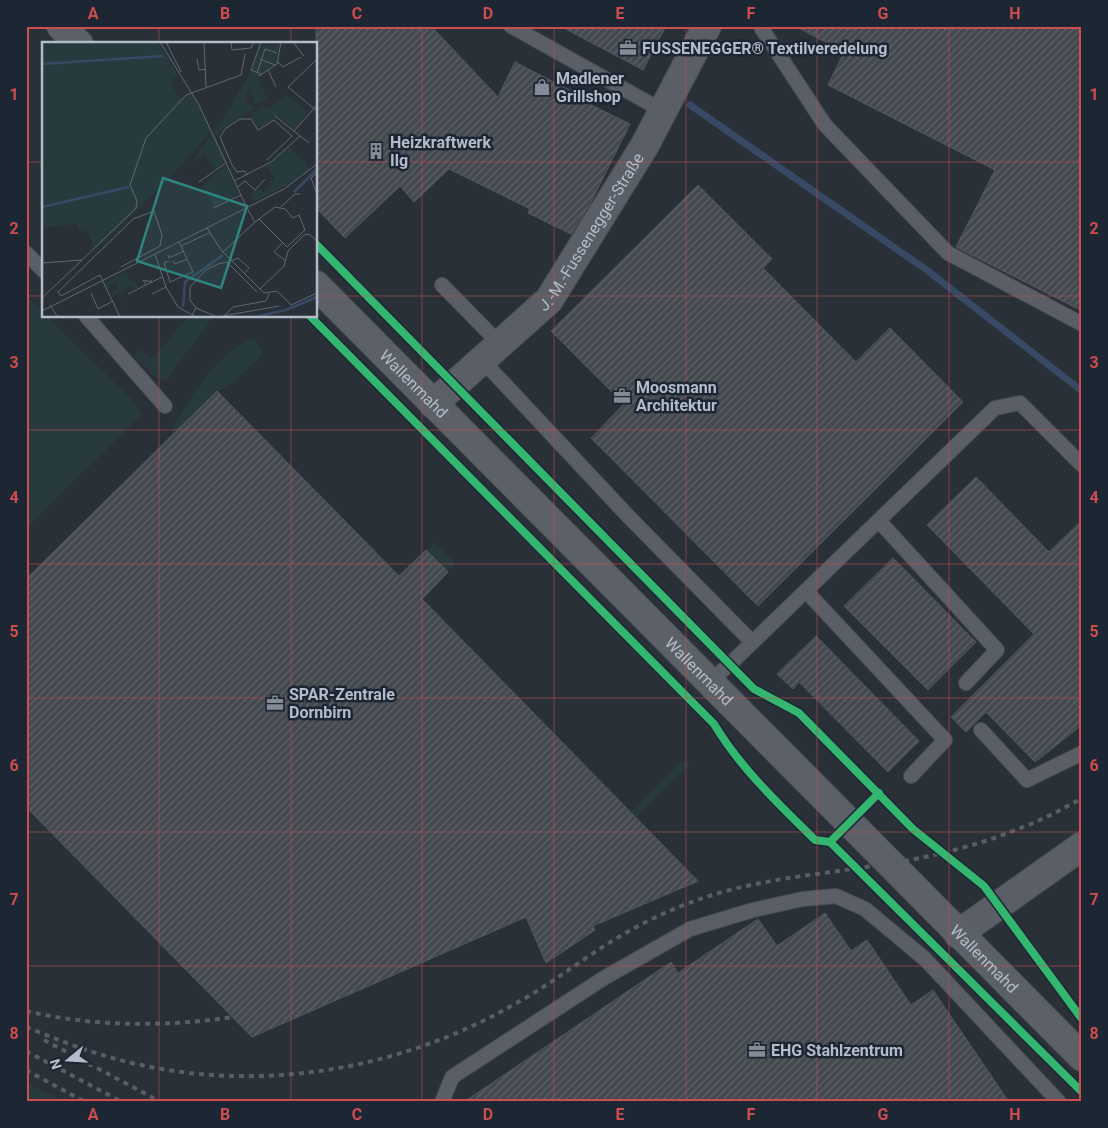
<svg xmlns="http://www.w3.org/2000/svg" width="1108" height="1128" font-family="Roboto,sans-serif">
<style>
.green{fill:#273a3e}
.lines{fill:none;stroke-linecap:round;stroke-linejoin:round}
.stream{stroke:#384963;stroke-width:7}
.building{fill:url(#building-hatch);stroke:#52575f}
.lane-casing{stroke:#484c53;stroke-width:16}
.street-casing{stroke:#484c53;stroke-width:30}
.primary-casing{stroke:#484c55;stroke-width:30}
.lane{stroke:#5a5e66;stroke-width:14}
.street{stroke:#5a5e66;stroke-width:28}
.primary{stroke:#5c6168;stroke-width:28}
.rail{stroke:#595d64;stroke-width:4;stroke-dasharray:5 5;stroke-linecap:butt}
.cycleway-casing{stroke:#1d2633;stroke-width:11}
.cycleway{stroke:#33b770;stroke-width:8}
.grid{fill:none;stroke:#ce4d50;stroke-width:1;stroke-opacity:0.55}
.labels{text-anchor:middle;stroke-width:5;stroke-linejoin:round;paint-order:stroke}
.poi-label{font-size:16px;font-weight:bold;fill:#b4bcc9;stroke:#1d2633;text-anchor:start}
.street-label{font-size:16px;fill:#b4bcc9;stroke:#1d2633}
.inset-river{fill:none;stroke:#384963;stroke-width:2.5}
.inset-road{fill:none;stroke:#616872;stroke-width:1}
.view{fill:#308480;fill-opacity:0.15;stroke:#308480;stroke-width:2.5}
.inset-edge{fill:none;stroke:#b4bcc9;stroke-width:2.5}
.neatline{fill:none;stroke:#ce4d50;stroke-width:2}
.grid-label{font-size:16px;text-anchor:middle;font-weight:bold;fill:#ce4d50}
</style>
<defs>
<pattern id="building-hatch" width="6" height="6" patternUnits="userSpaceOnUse" patternTransform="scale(1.25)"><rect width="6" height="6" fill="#444950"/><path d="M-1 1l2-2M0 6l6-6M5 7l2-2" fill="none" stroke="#5d6168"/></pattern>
</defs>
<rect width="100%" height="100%" fill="#2a3038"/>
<!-- green -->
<g class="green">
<path d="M26 296 44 313V316H47L132 400 142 414 26 529Z"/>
<path d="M189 316H214L166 380 157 378 135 356 138 348 152 359Z"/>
<path d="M254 338 263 352 260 357 228 387 217 391 172 435 173 426C194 393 215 355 254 338Z"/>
<path d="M434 542 455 563 448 572 426 550Z"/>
<path d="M685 762 690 765 636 817 631 812 680 763Z"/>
<path d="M26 1083 68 1102H26Z"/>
</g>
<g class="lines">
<!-- stream -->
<path class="stream" d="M690 105 928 271 1082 391"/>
</g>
<!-- building -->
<g class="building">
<path d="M316 26H431L498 97 515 62 579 95 577 98 630 124 589 206 571 234 528 213 530 209 449 169 414 202 400 186 345 238 316 208Z"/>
<path d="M560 26H666L643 70Z"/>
<path d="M795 26H1082V311L956 247 995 170 828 85 844 52Z"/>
<path d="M698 185 772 259 763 268 856 362 890 328 963 402 758 606 591 438 624 404 551 331Z"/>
<path d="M217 391 399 576 426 550 448 572 422 599 698 881 593 926 595 930 546 963 526 917 252 1037 26 807V579Z"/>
<path d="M976 477 1049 552 1082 520V725L1035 762 986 712 966 732 951 717 1034 634 927 525Z"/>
<path d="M893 558 976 642 928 690 844 606Z"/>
<path d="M816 636 919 741 888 772 799 682 793 689 777 674Z"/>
<path d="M825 913 851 951 867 940 911 1005 933 990 1009 1102H464L671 962 678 973 758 919 777 946Z"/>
</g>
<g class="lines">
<!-- lane casing -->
<g class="lane-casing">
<g id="lane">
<path d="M511 26 663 111"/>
<path d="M763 26 762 29 825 125 948 253 1082 324"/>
<path d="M26 253 44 271"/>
<path d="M442 285 500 344"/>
<path d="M86 316 165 406"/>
<path d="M482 360 628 516 752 642"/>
<path d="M879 521 997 650 966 683"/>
<path d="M806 591 945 740 911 776"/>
<path d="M710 681 730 664 995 408 1020 403 1082 465"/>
<path d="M981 730 1027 780 1082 753"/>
<path d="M442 1102 452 1077 604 978 690 929 753 910 803 899 836 896 865 909 925 959 1059 1102"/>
</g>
</g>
<!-- street casing -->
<g class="street-casing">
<g id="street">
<path id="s1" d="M433 404 549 300 645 145 707 26"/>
<path d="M958 934 1082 846"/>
</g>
</g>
<!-- primary casing -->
<g class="primary-casing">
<g id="primary">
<path d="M61 26 79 44"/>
<path id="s2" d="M316 285 1082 1057"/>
</g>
</g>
<!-- lane -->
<use href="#lane" class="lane"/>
<!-- street -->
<use href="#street" class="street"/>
<!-- primary -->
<use href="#primary" class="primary"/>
<!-- rail -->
<g class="rail">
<path d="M26 1011C95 1027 164 1027 233 1017"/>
<path d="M26 1027C56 1039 86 1051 116 1059 249 1095 394 1073 513 1005 543 989 569 969 598 950 629 929 667 910 703 898 762 878 825 874 886 864 953 854 1023 833 1082 798"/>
<path d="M44 1040 161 1102"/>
<path d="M26 1051 122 1102"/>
<path d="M26 1070 85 1102"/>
</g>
<!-- cycleway casing -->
<g class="cycleway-casing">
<g id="cycleway">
<path d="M316 244 754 689 799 713 913 829 984 886 1082 1019"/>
<path d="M310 316 714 724C741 769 778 803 815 840L830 842 1082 1092"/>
<path d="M830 842 879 793"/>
</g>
</g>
<!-- cycleway -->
<use href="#cycleway" class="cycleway"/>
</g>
<!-- grid -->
<path class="grid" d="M159 26V44M291 26V44M422 26V1102M554 26V1102M686 26V1102M817 26V1102M949 26V1102M26 162H44M316 162H1082M26 296H44M316 296H1082M159 316V1102M291 316V1102M26 430H1082M26 564H1082M26 698H1082M26 832H1082M26 966H1082"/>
<!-- icons -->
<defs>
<g id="office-bare" transform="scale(1.35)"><path d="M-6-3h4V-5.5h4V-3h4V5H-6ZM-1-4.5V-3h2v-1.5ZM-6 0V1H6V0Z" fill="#848b96" stroke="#1d2633" stroke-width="2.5" paint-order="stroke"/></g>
<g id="shop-bare" transform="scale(1.35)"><path d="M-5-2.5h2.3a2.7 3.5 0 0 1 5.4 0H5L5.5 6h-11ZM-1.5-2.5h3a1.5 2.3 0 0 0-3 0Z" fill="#848b96" stroke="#1d2633" stroke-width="2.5" paint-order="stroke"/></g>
<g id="building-bare" transform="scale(1.35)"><path d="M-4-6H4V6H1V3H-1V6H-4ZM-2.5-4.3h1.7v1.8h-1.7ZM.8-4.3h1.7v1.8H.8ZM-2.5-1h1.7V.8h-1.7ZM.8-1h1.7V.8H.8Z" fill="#848b96" stroke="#1d2633" stroke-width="2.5" paint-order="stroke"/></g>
</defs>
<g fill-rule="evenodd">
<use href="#office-bare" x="628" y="48"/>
<use href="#shop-bare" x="542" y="87"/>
<use href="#building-bare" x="376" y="151"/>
<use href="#office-bare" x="622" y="396"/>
<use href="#office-bare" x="275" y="703"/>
<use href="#office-bare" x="757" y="1050"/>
</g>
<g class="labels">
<!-- poi labels -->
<g class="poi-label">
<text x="642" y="54">FUSSENEGGER® Textilveredelung</text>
<text x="556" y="84">Madlener<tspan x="556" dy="18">Grillshop</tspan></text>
<text x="390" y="148">Heizkraftwerk<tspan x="390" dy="18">Ilg</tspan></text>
<text x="636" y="393">Moosmann<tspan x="636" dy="18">Architektur</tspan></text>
<text x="289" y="700">SPAR-Zentrale<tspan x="289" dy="18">Dornbirn</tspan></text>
<text x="771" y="1056">EHG Stahlzentrum</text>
</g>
<!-- street labels -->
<g class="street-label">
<text dy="6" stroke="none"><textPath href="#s1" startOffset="236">J.-M.-Fussenegger-Straße</textPath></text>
<text dy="6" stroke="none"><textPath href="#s2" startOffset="139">Wallenmahd</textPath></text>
<text dy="6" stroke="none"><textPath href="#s2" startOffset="544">Wallenmahd</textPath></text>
<text dy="6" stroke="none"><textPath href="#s2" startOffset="949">Wallenmahd</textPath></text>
</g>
</g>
<!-- overview -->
<g transform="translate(42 42)">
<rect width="275" height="275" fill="#2a3038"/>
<path d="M0 0H116L137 34 129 38 133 49 138 57 150 51 169 89 122 142 53 208 44 186 38 189 34 182 0 186ZM237 3 234 21 220 31 213 39 216 36 225 57 213 62 208 50 211 41 202 58 213 66 183 85 174 96 184 119 172 127 162 112 151 120 190 62 210 28 218 4ZM245 53 265 70 253 87 236 74 216 86 208 73 223 64 227 67ZM247 105 268 127 245 143 216 158 211 156 209 152 216 147 222 150 229 146 227 140 233 137 225 124ZM184 123 196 153 171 164 161 144ZM85 229 87 239 94 240 96 246 91 247 89 244 79 249 86 263 79 267H78L85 263 78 249 70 254 69 251 77 247 74 241 67 243 68 249 63 241Z" fill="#273a3e"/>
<path class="inset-river" d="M0 22 121 14M252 150 275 127M0 165 87 145M141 265 143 240 181 213M212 275 244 268 275 255"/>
<path class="inset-road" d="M118 0 157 63 205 166M124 0 139 30M162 0 164 45M189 0 190 8 209 6 212 0M219 0 209 28 219 32M251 0 262 14M155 17 157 28 164 27M218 17 233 23M275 17 246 45 275 69M236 20 241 25 259 15M226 28 234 45M215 31 223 7 235 11M217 34 235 22 239 0M233 74 267 101M252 89 275 63M275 130 269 136 275 152M206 133 202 129 195 130 190 123 178 95 184 86 198 77H209L216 88 232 78 250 94 225 118M192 139 229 120 258 94M157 140 185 120M195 145 203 139 213 148 223 137M239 165 253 152H258M171 166 199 153M205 166 213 180M165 186 179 208 222 251 235 249 249 263 275 251M241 200 232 210 244 219M139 204 167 191M181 210 213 180 233 165 243 167 251 176 257 173 263 188 245 205 217 177M113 212 124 245 136 265 154 275M126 213 127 216 142 209M127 219 122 221 128 240 151 230 137 200M131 219 133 222 145 217M189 219 196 216 207 226 202 232M0 221 40 218 94 166 95 159 88 143 104 96 144 53 199 33 203 12M109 238 110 240 104 243 101 238 110 240 120 235M218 247 242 224 246 209 262 193 267 192 275 199M49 251 56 267 71 259M86 252 104 243M110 252 124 245M0 256 40 218M8 263 15 274 24 275M154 266 175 275 237 264M0 269 242 147 275 122M150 273 154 266 148 258V245L164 228 176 222 185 220 215 250M183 273 191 265 224 259 227 252M78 275 58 233 19 254 16 250 91 177 112 169 120 193 118 204 79 225"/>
<path class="view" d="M121 136 205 164 179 246 95 219Z"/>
<rect width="275" height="275" class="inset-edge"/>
</g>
<!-- border -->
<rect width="1108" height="1128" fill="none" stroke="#1d2633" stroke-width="55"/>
<!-- north arrow -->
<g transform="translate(68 1060) rotate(252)" stroke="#1d2633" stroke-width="4" paint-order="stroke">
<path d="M0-4L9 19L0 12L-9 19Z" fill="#b4bcc9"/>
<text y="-8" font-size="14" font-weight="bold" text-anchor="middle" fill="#b4bcc9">N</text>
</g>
<rect x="28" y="28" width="1052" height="1072" class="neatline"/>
<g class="grid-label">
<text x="93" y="19">A</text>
<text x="225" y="19">B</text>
<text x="357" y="19">C</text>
<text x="488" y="19">D</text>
<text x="620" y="19">E</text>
<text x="751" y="19">F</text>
<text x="883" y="19">G</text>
<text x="1015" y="19">H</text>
<text x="14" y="100">1</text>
<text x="1094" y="100">1</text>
<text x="14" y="234">2</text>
<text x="1094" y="234">2</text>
<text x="14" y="368">3</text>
<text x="1094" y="368">3</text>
<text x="14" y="503">4</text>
<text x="1094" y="503">4</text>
<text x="14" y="637">5</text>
<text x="1094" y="637">5</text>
<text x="14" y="771">6</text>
<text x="1094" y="771">6</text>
<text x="14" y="905">7</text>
<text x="1094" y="905">7</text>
<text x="14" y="1039">8</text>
<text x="1094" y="1039">8</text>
<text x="93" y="1120">A</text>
<text x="225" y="1120">B</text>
<text x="357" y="1120">C</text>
<text x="488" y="1120">D</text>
<text x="620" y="1120">E</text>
<text x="751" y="1120">F</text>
<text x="883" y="1120">G</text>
<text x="1015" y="1120">H</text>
</g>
</svg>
